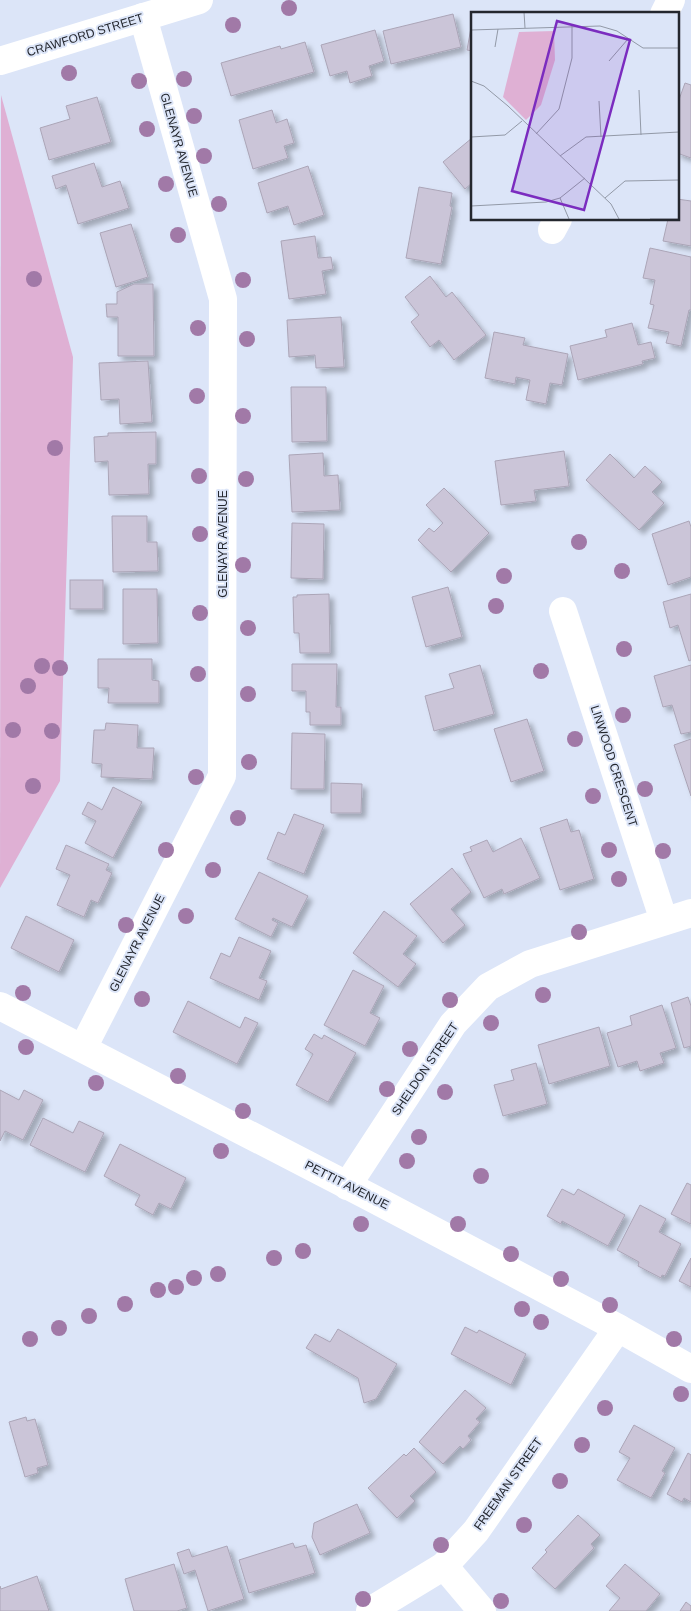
<svg xmlns="http://www.w3.org/2000/svg" width="691" height="1611" font-family="Helvetica,sans-serif">
<style>
.green{fill:#dfb0d4}
.building{fill:#cbc5d8;stroke:#aba5b7;filter:url(#shadow)}
.lines{fill:none;stroke-linecap:round;stroke-linejoin:round}
.minor{stroke:#fff;stroke-width:28}
.tree{fill:#a179a7}
.labels{text-anchor:middle;stroke-width:4;stroke-linejoin:round;paint-order:stroke}
.street-label{font-size:12px;fill:#24272e;stroke:#dce5f8}
.inset-road{fill:none;stroke:#9299a7;stroke-width:1}
.view{fill:#7b2cbf;fill-opacity:0.15;stroke:#7b2cbf;stroke-width:2.5}
.inset-edge{fill:none;stroke:#24272e;stroke-width:2.5}
</style>
<defs>
<filter id="shadow"><feDropShadow dx="4.5" dy="4.5" stdDeviation="2.5" flood-color="#0004"/></filter>
</defs>
<rect width="100%" height="100%" fill="#dce5f8"/>
<!-- green -->
<path class="green" d="M1 95 73 357 60 781 0 888Z"/>
<!-- building -->
<g class="building">
<path d="M453 14 461 47 391 64 383 31Z"/>
<path d="M472 22V51L467 50Z"/>
<path d="M375 30 384 61 369 66 372 76 350 83 347 71 330 76 321 45Z"/>
<path d="M305 42 314 72 231 96 221 63 280 46 281 49Z"/>
<path d="M685 83 691 85V158L677 153V105Z"/>
<path d="M97 97 111 142 49 160 40 128 70 119 66 106Z"/>
<path d="M272 110 276 123 287 119 294 143 284 146 288 158 253 169 239 120Z"/>
<path d="M472 138V183L465 189 443 162Z"/>
<path d="M94 163 102 187 120 181 129 208 78 224 66 185 56 189 52 176Z"/>
<path d="M308 166 324 215 294 225 288 206 267 213 258 183Z"/>
<path d="M419 187 452 193 450 206 452 207 441 264 406 258Z"/>
<path d="M677 199 691 201V246L663 241 668 219H677Z"/>
<path d="M131 224 148 277 116 287 100 233Z"/>
<path d="M315 236 318 258 331 257 333 269 322 271 326 294 289 299 281 241Z"/>
<path d="M650 248 691 257V310H689L681 346 666 343 669 332 648 328 654 305 650 304 655 280 643 278Z"/>
<path d="M430 276 446 297 452 292 486 335 454 360 439 340 430 347 411 322 419 315 405 297Z"/>
<path d="M134 284H153L154 356H118V317H107L106 304H117V292Z"/>
<path d="M341 317 344 367 316 368 315 355 289 357 287 320Z"/>
<path d="M632 323 638 345 651 342 655 358 642 361 643 364 578 380 570 346 607 337 605 330Z"/>
<path d="M494 332 525 338 523 345 568 354 562 385 550 383 546 404 526 400 530 380 516 377 515 384 485 378Z"/>
<path d="M148 361 152 422 120 424 119 399 101 400 99 363Z"/>
<path d="M291 387H326L327 441 292 442Z"/>
<path d="M156 432V464H148L149 494 109 495 108 461 95 462 94 437 108 436V433Z"/>
<path d="M564 451 569 486 534 490 536 501 501 505 495 461Z"/>
<path d="M323 453 324 476 338 475 340 510 292 512 289 455Z"/>
<path d="M610 454 634 478 645 466 662 482 652 492 664 503 639 530 586 480Z"/>
<path d="M444 488 489 533 451 572 418 540 429 528 434 532 443 523 426 505Z"/>
<path d="M112 516H147V542H157L158 571 113 572Z"/>
<path d="M689 521 691 527V577L668 585 652 534Z"/>
<path d="M292 523 324 524 323 579 291 578Z"/>
<rect x="70" y="580" width="33" height="29"/>
<path d="M448 587 462 637 426 647 412 597Z"/>
<path d="M123 589H157L158 643 123 644Z"/>
<path d="M329 594 330 653H300L299 633H294L293 597H297V595Z"/>
<path d="M691 594V660L689 661 678 625 670 628 663 602Z"/>
<path d="M98 659H152V680L159 681V703H108L109 688H98Z"/>
<path d="M292 664H337L336 707H341V725H310V712H306V691H292Z"/>
<path d="M480 665 494 714 434 731 425 696 454 688 449 674Z"/>
<path d="M691 665V732L681 734 672 705 663 707 654 676Z"/>
<path d="M527 719 544 771 511 782 494 729Z"/>
<path d="M106 723 138 725 137 748H154L152 779 101 777 102 764 92 763 94 730H105Z"/>
<path d="M292 733 325 734 324 789H291Z"/>
<path d="M691 739V796L674 745Z"/>
<path d="M331 783 362 784 361 813H331Z"/>
<path d="M113 787 142 802 113 858 85 843 96 821 82 814 88 802 102 810Z"/>
<path d="M294 814 324 825 304 874 267 859 278 832 285 835Z"/>
<path d="M567 819 571 832 579 830 594 879 560 890 540 828Z"/>
<path d="M521 838 540 878 504 894 502 889 484 898 463 854 472 851 470 847 487 840 493 852Z"/>
<path d="M66 845 109 864 106 870 112 873 98 903 91 900 84 917 57 905 70 875 56 869Z"/>
<path d="M452 868 471 892 451 909 465 925 443 943 410 904Z"/>
<path d="M259 872 308 896 292 927 273 918 272 920 278 923 271 937 235 919Z"/>
<path d="M384 911 417 936 403 954 416 964 398 987 353 953Z"/>
<path d="M26 916 74 940 59 972 11 948Z"/>
<path d="M239 937 271 951 259 978 267 981 259 1000 210 978 221 953 230 957Z"/>
<path d="M353 970 384 986 370 1013 380 1018 365 1046 324 1025Z"/>
<path d="M688 997 691 1006V1046L684 1048 671 1003Z"/>
<path d="M188 1001 240 1028 245 1017 258 1023 237 1064 173 1032Z"/>
<path d="M662 1005 676 1048 660 1053 664 1063 640 1071 637 1061 618 1067 607 1033 632 1025 630 1016Z"/>
<path d="M599 1027 610 1066 549 1084 538 1045Z"/>
<path d="M314 1034 322 1039 324 1035 356 1053 328 1102 296 1085 313 1054 305 1049Z"/>
<path d="M536 1063 547 1104 503 1116 494 1085 514 1080 511 1070Z"/>
<path d="M0 1090 19 1100 24 1090 43 1100 23 1140 5 1131 0 1141Z"/>
<path d="M43 1118 73 1133 79 1121 104 1133 85 1172 30 1145Z"/>
<path d="M120 1144 186 1178 171 1209 159 1203 153 1215 135 1205 140 1195 104 1176Z"/>
<path d="M687 1183 691 1185V1224L671 1214Z"/>
<path d="M562 1189 574 1195 578 1189 625 1215 608 1246 562 1221 561 1224 547 1216Z"/>
<path d="M640 1205 666 1219 659 1232 681 1244 665 1276 662 1275 661 1278 638 1266 639 1262 617 1250Z"/>
<path d="M691 1258V1287L679 1281Z"/>
<path d="M465 1327 477 1333 479 1330 526 1354 511 1385 451 1354Z"/>
<path d="M338 1329 397 1364 376 1399 364 1403 358 1378 306 1348 315 1334 330 1342Z"/>
<path d="M465 1390 486 1408 476 1419 480 1422 468 1436 471 1440 463 1449 460 1446 443 1464 419 1442Z"/>
<path d="M26 1417 27 1421 35 1419 48 1465 37 1468 38 1473 25 1477 9 1422Z"/>
<path d="M634 1425 675 1448 662 1471 665 1473 651 1498 617 1480 630 1458 619 1452Z"/>
<path d="M414 1448 436 1472 410 1496 415 1501 397 1518 368 1488 404 1454 406 1456Z"/>
<path d="M688 1453 691 1455V1502L684 1498 682 1502 667 1494Z"/>
<path d="M357 1504 370 1533 320 1555 312 1537 314 1523Z"/>
<path d="M578 1515 600 1535 591 1544 594 1548 555 1589 532 1568 547 1552 545 1550Z"/>
<path d="M293 1543 295 1548 306 1545 315 1573 249 1593 239 1560Z"/>
<path d="M227 1546 244 1599 208 1611 195 1570 184 1574 177 1553 189 1549 192 1557Z"/>
<path d="M174 1564 187 1608 177 1611H134L125 1579Z"/>
<path d="M625 1564 660 1594 646 1611H609L620 1598 606 1586Z"/>
<path d="M37 1576 49 1611H0V1586L1 1589Z"/>
<path d="M686 1602 691 1606V1611H680Z"/>
</g>
<g class="lines">
<!-- minor -->
<g class="minor">
<path d="M664 14 671 0"/>
<path d="M0 61 199 0"/>
<path d="M552 230 558 219"/>
<path d="M563 611 664 921"/>
<path d="M0 1006 370 1197 618 1328 691 1369"/>
<path d="M83 1048 222 776 223 299 143 17"/>
<path d="M347 1186 453 1024 488 987 530 964 691 913"/>
<path d="M444 1566 482 1611"/>
<path d="M370 1611 444 1566 476 1531 618 1328"/>
</g>
</g>
<!-- trees -->
<g class="tree">
<circle cx="289" cy="8" r="8"/>
<circle cx="233" cy="25" r="8"/>
<circle cx="69" cy="73" r="8"/>
<circle cx="184" cy="79" r="8"/>
<circle cx="139" cy="81" r="8"/>
<circle cx="194" cy="116" r="8"/>
<circle cx="147" cy="129" r="8"/>
<circle cx="204" cy="156" r="8"/>
<circle cx="166" cy="184" r="8"/>
<circle cx="219" cy="204" r="8"/>
<circle cx="178" cy="235" r="8"/>
<circle cx="34" cy="279" r="8"/>
<circle cx="243" cy="280" r="8"/>
<circle cx="198" cy="328" r="8"/>
<circle cx="247" cy="339" r="8"/>
<circle cx="197" cy="396" r="8"/>
<circle cx="243" cy="416" r="8"/>
<circle cx="55" cy="448" r="8"/>
<circle cx="199" cy="476" r="8"/>
<circle cx="246" cy="479" r="8"/>
<circle cx="200" cy="534" r="8"/>
<circle cx="579" cy="542" r="8"/>
<circle cx="243" cy="565" r="8"/>
<circle cx="622" cy="571" r="8"/>
<circle cx="504" cy="576" r="8"/>
<circle cx="496" cy="606" r="8"/>
<circle cx="200" cy="613" r="8"/>
<circle cx="248" cy="628" r="8"/>
<circle cx="624" cy="649" r="8"/>
<circle cx="42" cy="666" r="8"/>
<circle cx="60" cy="668" r="8"/>
<circle cx="541" cy="671" r="8"/>
<circle cx="198" cy="674" r="8"/>
<circle cx="28" cy="686" r="8"/>
<circle cx="248" cy="694" r="8"/>
<circle cx="623" cy="715" r="8"/>
<circle cx="13" cy="730" r="8"/>
<circle cx="52" cy="731" r="8"/>
<circle cx="575" cy="739" r="8"/>
<circle cx="249" cy="762" r="8"/>
<circle cx="196" cy="777" r="8"/>
<circle cx="33" cy="786" r="8"/>
<circle cx="645" cy="789" r="8"/>
<circle cx="593" cy="796" r="8"/>
<circle cx="238" cy="818" r="8"/>
<circle cx="166" cy="850" r="8"/>
<circle cx="609" cy="850" r="8"/>
<circle cx="663" cy="851" r="8"/>
<circle cx="213" cy="870" r="8"/>
<circle cx="619" cy="879" r="8"/>
<circle cx="186" cy="916" r="8"/>
<circle cx="126" cy="925" r="8"/>
<circle cx="579" cy="932" r="8"/>
<circle cx="23" cy="993" r="8"/>
<circle cx="543" cy="995" r="8"/>
<circle cx="142" cy="999" r="8"/>
<circle cx="450" cy="1000" r="8"/>
<circle cx="491" cy="1023" r="8"/>
<circle cx="26" cy="1047" r="8"/>
<circle cx="410" cy="1049" r="8"/>
<circle cx="178" cy="1076" r="8"/>
<circle cx="96" cy="1083" r="8"/>
<circle cx="387" cy="1089" r="8"/>
<circle cx="445" cy="1092" r="8"/>
<circle cx="243" cy="1111" r="8"/>
<circle cx="419" cy="1137" r="8"/>
<circle cx="221" cy="1151" r="8"/>
<circle cx="407" cy="1161" r="8"/>
<circle cx="481" cy="1176" r="8"/>
<circle cx="361" cy="1224" r="8"/>
<circle cx="458" cy="1224" r="8"/>
<circle cx="303" cy="1251" r="8"/>
<circle cx="511" cy="1254" r="8"/>
<circle cx="274" cy="1258" r="8"/>
<circle cx="218" cy="1274" r="8"/>
<circle cx="194" cy="1278" r="8"/>
<circle cx="561" cy="1279" r="8"/>
<circle cx="176" cy="1287" r="8"/>
<circle cx="158" cy="1290" r="8"/>
<circle cx="125" cy="1304" r="8"/>
<circle cx="610" cy="1305" r="8"/>
<circle cx="522" cy="1309" r="8"/>
<circle cx="89" cy="1316" r="8"/>
<circle cx="541" cy="1322" r="8"/>
<circle cx="59" cy="1328" r="8"/>
<circle cx="30" cy="1339" r="8"/>
<circle cx="674" cy="1339" r="8"/>
<circle cx="681" cy="1394" r="8"/>
<circle cx="605" cy="1408" r="8"/>
<circle cx="582" cy="1445" r="8"/>
<circle cx="560" cy="1481" r="8"/>
<circle cx="524" cy="1525" r="8"/>
<circle cx="441" cy="1545" r="8"/>
<circle cx="363" cy="1599" r="8"/>
<circle cx="501" cy="1601" r="8"/>
</g>
<g class="labels">
<!-- street labels -->
<g class="street-label">
<text transform="translate(85 35) rotate(-17)" y="4">CRAWFORD STREET</text>
<text transform="translate(179 145) rotate(74)" y="4">GLENAYR AVENUE</text>
<text transform="translate(223 544) rotate(-90)" y="4">GLENAYR AVENUE</text>
<text transform="translate(614 766) rotate(72)" y="4">LINWOOD CRESCENT</text>
<text transform="translate(137 943) rotate(-63)" y="4">GLENAYR AVENUE</text>
<text transform="translate(425 1069) rotate(-56)" y="4">SHELDON STREET</text>
<text transform="translate(347 1185) rotate(27)" y="4">PETTIT AVENUE</text>
<text transform="translate(508 1484) rotate(-55)" y="4">FREEMAN STREET</text>
</g>
</g>
<!-- overview -->
<g transform="translate(471 12)">
<rect width="208" height="208" fill="#dce5f8"/>
<path d="M83 19 84 48 70 93 55 108 32 85 48 20Z" fill="#dfb0d4"/>
<path class="inset-road" d="M53 0 54 16M0 18 129 14 146 19 172 36H208M24 35 27 17M138 49 157 27M0 69 13 74 37 94 140 192 148 207M168 78 170 123M128 89 130 125M65 122 88 97 101 46V14M0 125 34 123 51 109M89 144 115 125 208 120M89 186 98 207M134 186 154 169 208 168M0 194 75 190 89 186 114 166M179 207H208"/>
<path class="view" d="M86 9 159 28 113 198 41 179Z"/>
<rect width="208" height="208" class="inset-edge"/>
</g>
</svg>
